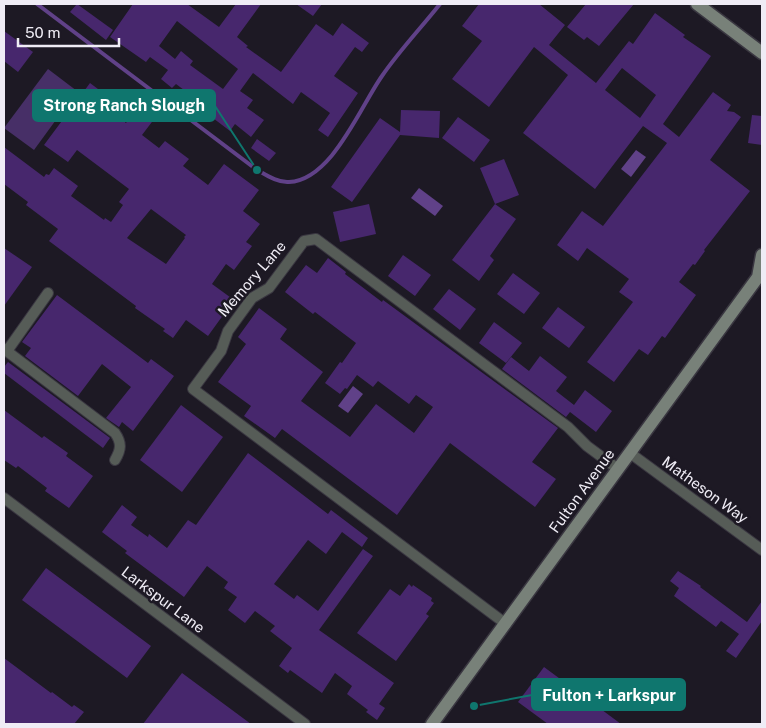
<svg xmlns="http://www.w3.org/2000/svg" width="766" height="728" font-family="'Public Sans',sans-serif">
<style>
.green{fill:#472f67}
.water{fill:#604188}
.lines{fill:none;stroke-linecap:round;stroke-linejoin:round}
.stream{stroke:#604188;stroke-width:4}
.building{fill:#47276d;fill-rule:evenodd}
.street-casing{stroke:#3a3741;stroke-width:12}
.secondary-casing{stroke:#3a3741;stroke-width:15}
.street{stroke:#565c57;stroke-width:10}
.secondary{stroke:#788179;stroke-width:12}
.labels{text-anchor:middle;stroke-width:5;stroke-linejoin:round;paint-order:stroke}
.street-label{font-size:15px;fill:#efecf5;stroke:#1d1924}
.leader{fill:none;stroke:#0f766e;stroke-width:2}
.callout-dot{fill:#0f766e;stroke:#1d1924;stroke-width:2}
.callout{fill:#0f766e;stroke:#0f766e;stroke-width:2}
.callout-label{font-size:16px;text-anchor:middle;font-weight:bold;fill:#fff}
</style>
<rect width="100%" height="100%" fill="#1d1924"/>
<!-- green -->
<path class="green" d="M48 69 77 91 34 150 4 128Z"/>
<!-- water -->
<g class="water">
<path d="M636 150 646 157 631 177 621 169Z"/>
<path d="M419 188 443 206 435 216 411 198Z"/>
<path d="M353 386 363 394 348 413 338 406Z"/>
</g>
<g class="lines">
<!-- stream -->
<path class="stream" d="M37 4 257 170C266 175 278 183 289 182 332 180 360 107 382 76 399 51 421 28 440 4"/>
</g>
<!-- building -->
<g class="building">
<path d="M77 4 113 30 106 40 70 12Z"/>
<path d="M133 4H187L219 27 236 4H261L237 37 248 46 246 47 281 72 316 24 333 36 342 23 369 43 362 52 355 47 334 76 358 93 328 137 318 130 330 113 301 92 293 104 253 73 240 91 253 100 247 108 264 120 251 137 235 124 230 131 205 112 208 108 176 84 172 88 161 79 168 70 150 57 146 62 110 37ZM177 21 238 69 223 89 190 65 193 61 181 51 175 59 159 46Z"/>
<path d="M296 4H322L313 16Z"/>
<path d="M479 4H539L565 25 549 45 596 83 629 41 633 44 655 13 685 35 683 37 711 56 663 124 679 137 713 92 731 105 727 111 734 112 741 117 710 160 750 191 704 250 705 251 695 265 693 264 679 282 696 295 665 338 662 336 648 355 639 349 614 382 587 362 633 302 619 292 629 279 587 248 578 261 557 245 582 211 603 226 667 143 643 126 595 189 523 133 568 75 534 47 489 107 452 79 482 41 462 26ZM622 68 656 95 640 118 605 90Z"/>
<path d="M586 4H634L599 46 587 37 584 40 567 27Z"/>
<path d="M4 31 33 52 18 72 4 61Z"/>
<path d="M90 83 114 101 108 109 126 123 141 102 158 114 142 135 159 148 165 141 189 159 183 166 208 185 224 164 259 190 243 211 260 224 246 242 252 246 234 270 226 264 212 284 234 300 208 336 186 320 173 338 163 331 165 329 135 308 136 306 49 241 58 229 26 205 28 202 4 184V147L44 177 46 174 49 175 54 168 78 186 71 196 104 220 105 218 111 222 123 205 119 202 129 189 77 150 68 162 44 145ZM151 209 186 235 184 237 185 238 166 264 127 238Z"/>
<path d="M401 110 440 111 439 138 400 135 352 202 331 187 380 118 400 132Z"/>
<path d="M752 115 762 116V145L748 143Z"/>
<path d="M458 117 490 140 474 162 442 138Z"/>
<path d="M257 139 276 153 269 161 251 148Z"/>
<path d="M504 159 519 195 495 204 516 219 490 256 494 260 479 281 452 260 495 204 480 168Z"/>
<path d="M369 204 376 234 340 242 333 212Z"/>
<path d="M4 248 32 267 4 306Z"/>
<path d="M403 255 431 275 415 296 388 276Z"/>
<path d="M328 258 346 272 345 274 382 302 383 300 558 428 532 462 556 479 535 507 450 443 397 515 282 429 275 438 244 416 251 406 218 382 246 344 238 337 259 308 287 329 280 339 323 372 301 401 350 437 376 404 414 433 433 407 416 395 409 404 378 381 373 387 357 375 347 389 345 388 340 394 325 383 340 362 342 363 356 343 315 312 313 314 285 292 306 265 317 273Z"/>
<path d="M513 273 540 293 524 314 497 294Z"/>
<path d="M449 289 476 309 460 330 433 309Z"/>
<path d="M57 295 148 363 151 359 174 376 133 431 122 422 119 427 106 418 131 387 102 364 78 396 25 356 31 348 22 342Z"/>
<path d="M558 307 585 327 569 348 542 328Z"/>
<path d="M494 322 522 343 506 363 479 343Z"/>
<path d="M540 356 567 377 556 391 574 405 585 390 612 411 596 432 570 412 566 417 502 369 511 357 529 371Z"/>
<path d="M8 362 110 438 103 448 4 373V367Z"/>
<path d="M181 405 223 437 182 492 140 460Z"/>
<path d="M4 410 42 438 44 436 68 453 66 456 93 476 69 508 45 491 47 488 18 466 16 468 4 460Z"/>
<path d="M248 453 328 514 331 510 368 538 362 547 342 532 326 554 308 540 274 584 294 599 297 595 318 611 363 549 373 556 319 630 394 683 379 704 385 708 377 720 366 712 368 710 347 694 352 686 335 673 322 693 290 670 288 673 279 666 292 648 270 631 275 626 255 611 245 623 228 610 237 597 224 588 228 582 207 566 184 597 125 553 127 551 102 532 122 505 137 517 131 525 148 537 149 534 167 548 188 520 196 525Z"/>
<path d="M46 568 151 646 127 678 22 600Z"/>
<path d="M678 571 701 586 700 587 747 622 762 601V621L736 658 726 651 739 634 721 621 716 627 674 596 679 588 670 581Z"/>
<path d="M409 584 412 587 413 585 432 598 431 601 434 603 426 614 429 616 396 661 357 633 390 589 400 596Z"/>
<path d="M4 658 51 693 52 692 72 707 74 705 84 712 74 724H4Z"/>
<path d="M544 667 621 724H548L518 702Z"/>
<path d="M182 673 251 724H143Z"/>
</g>
<g class="lines">
<!-- street casing -->
<g class="street-casing">
<g id="street">
<path d="M4 349 115 433C122 443 121 450 115 460"/>
<path d="M7 351 48 293"/>
<path d="M630 453 762 550"/>
<path d="M4 498 305 724"/>
<path d="M506 624 193 389 221 351 228 331 252 298 269 288 304 241 316 239 568 427 587 446 618 469"/>
</g>
</g>
<!-- secondary casing -->
<g class="secondary-casing">
<g id="secondary">
<path d="M697 4 762 53"/>
<path d="M432 724 758 277 762 255"/>
</g>
</g>
<!-- street -->
<use href="#street" class="street"/>
<!-- secondary -->
<use href="#secondary" class="secondary"/>
</g>
<g class="labels">
<!-- street labels -->
<g class="street-label">
<text transform="translate(252 279) rotate(-49)" y="5">Memory Lane</text>
<text transform="translate(705 490) rotate(36)" y="5">Matheson Way</text>
<text transform="translate(582 491) rotate(-54)" y="5">Fulton Avenue</text>
<text transform="translate(163 600) rotate(37)" y="5">Larkspur Lane</text>
</g>
</g>
<!-- callouts -->
<path class="leader" d="M257 170L215 106M474 706L532 695"/>
<g class="callout-dot">
<circle cx="257" cy="170" r="5"/>
<circle cx="474" cy="706" r="5"/>
</g>
<g class="callout">
<rect x="33" y="90" width="182" height="31" rx="5"/>
<rect x="532" y="679" width="153" height="31" rx="5"/>
</g>
<g class="callout-label">
<text x="124" y="111">Strong Ranch Slough</text>
<text x="609" y="701">Fulton + Larkspur</text>
</g>
<!-- border -->
<rect width="766" height="728" fill="none" stroke="#efecf5" stroke-width="10"/>
<!-- scale -->
<path d="M18 38v8h101v-8" fill="none" stroke="#efecf5" stroke-width="2.5"/>
<text x="25" y="38" font-size="15" fill="#efecf5" stroke="#1d1924" stroke-width="4" paint-order="stroke">50 m</text>
</svg>
